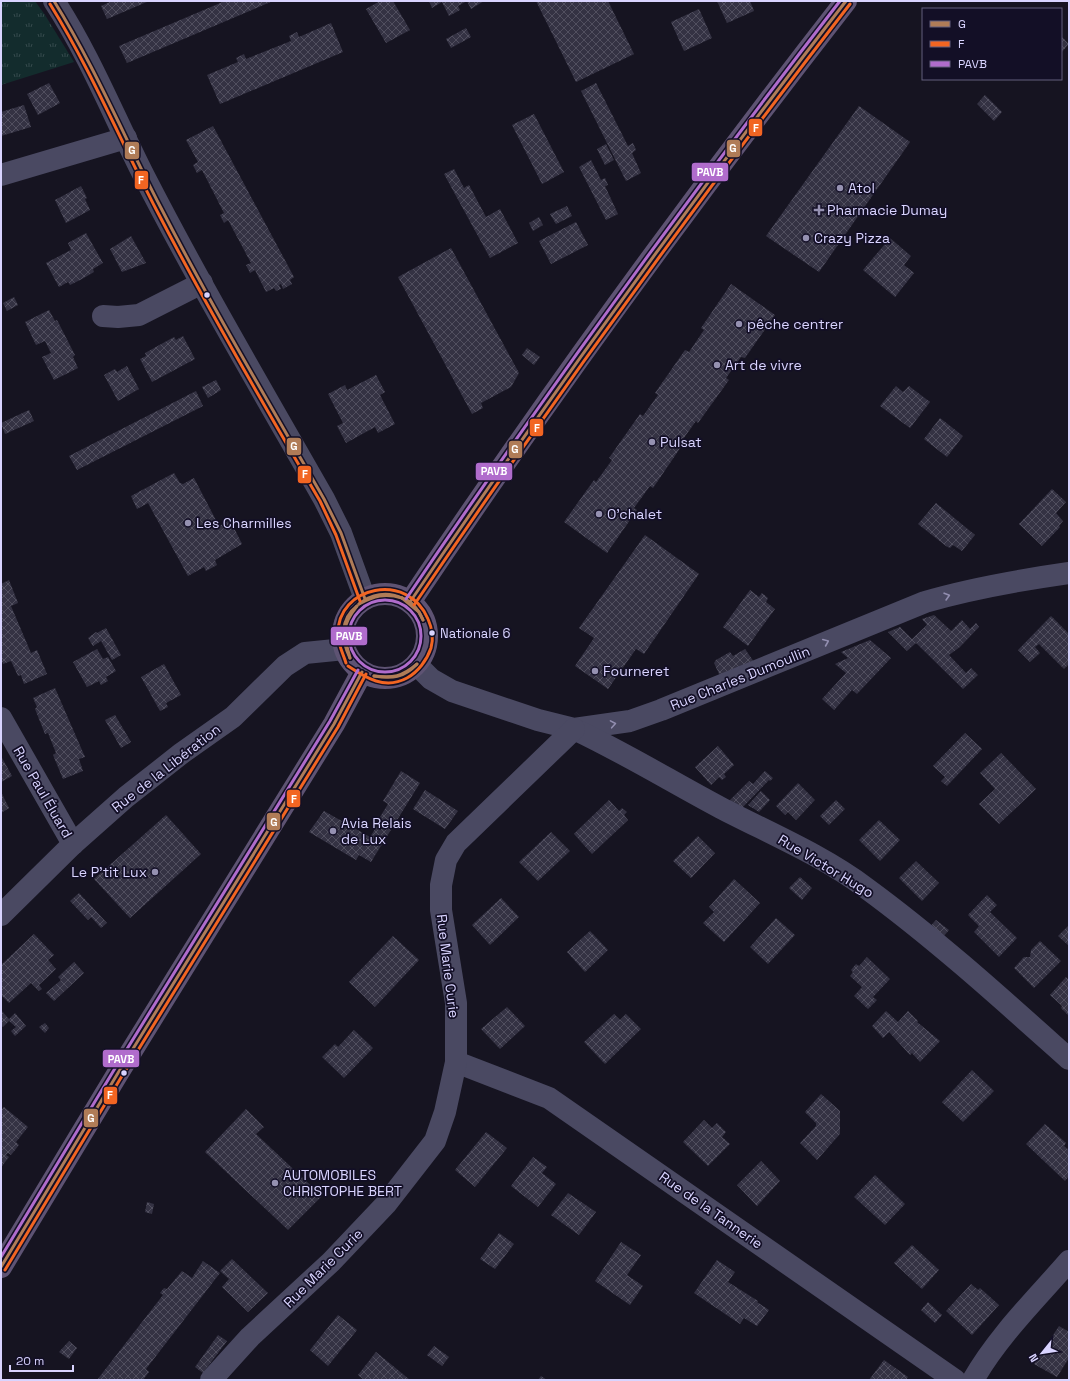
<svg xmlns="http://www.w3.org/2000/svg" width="1070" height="1381" font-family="'Space Grotesk',sans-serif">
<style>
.grass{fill:url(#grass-tufts)}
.building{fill:url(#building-cross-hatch)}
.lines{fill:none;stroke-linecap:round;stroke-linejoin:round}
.minor{stroke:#4a4962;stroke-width:22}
.major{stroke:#5e5373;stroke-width:22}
.bus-1-casing{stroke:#130f26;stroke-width:6}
.bus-2-casing{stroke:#130f26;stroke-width:6}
.bus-3-casing{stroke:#130f26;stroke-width:6}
.bus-1{stroke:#b07c57;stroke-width:3}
.bus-2{stroke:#f26522;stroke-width:3}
.bus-3{stroke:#b06ccc;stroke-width:3}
.oneway{stroke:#928eb0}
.poi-dot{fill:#9591b1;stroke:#130f26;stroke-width:1.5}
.bus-dot{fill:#d9d4ff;stroke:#130f26;stroke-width:1.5}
.labels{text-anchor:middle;stroke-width:3.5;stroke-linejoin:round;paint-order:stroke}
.bus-label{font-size:13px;fill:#d9d4ff;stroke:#130f26;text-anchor:start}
.poi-label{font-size:14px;fill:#d9d4ff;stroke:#130f26;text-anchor:start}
.street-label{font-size:14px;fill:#d9d4ff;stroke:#130f26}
.line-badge{stroke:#130f26;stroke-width:1.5}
.badge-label{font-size:11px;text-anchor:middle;font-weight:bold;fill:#fff}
</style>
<defs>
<pattern id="grass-tufts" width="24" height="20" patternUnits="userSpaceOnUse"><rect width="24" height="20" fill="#132c2d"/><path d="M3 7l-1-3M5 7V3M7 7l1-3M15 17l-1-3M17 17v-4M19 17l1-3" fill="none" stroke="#354a4c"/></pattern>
<pattern id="building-cross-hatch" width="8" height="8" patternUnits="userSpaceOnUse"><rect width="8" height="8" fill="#343243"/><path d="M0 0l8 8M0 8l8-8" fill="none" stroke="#514f5f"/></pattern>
</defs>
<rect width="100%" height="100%" fill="#161421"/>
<!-- grass -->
<path class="grass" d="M1 1H35L45 15 74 62 1 85Z"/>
<!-- building -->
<g class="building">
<path d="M112 1H149L107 19 101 6Z"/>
<path d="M225 1H273L127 63 119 46Z"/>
<path d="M380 1H393L410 30 386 43 366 9Z"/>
<path d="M429 1H484L471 9 467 1 458 6 460 10 449 16 442 2 432 8Z"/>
<path d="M536 1H608L634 54 576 82Z"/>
<path d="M717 1H750L754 11 727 23Z"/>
<path d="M699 9 712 38 684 51 671 22Z"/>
<path d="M331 23 343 52 220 104 207 75 238 62 236 58 244 54 246 59 291 41 289 36 297 32 299 37Z"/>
<path d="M466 28 471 37 451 48 446 39Z"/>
<path d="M1061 36 1069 44 1061 53Z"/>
<path d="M49 83 60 103 38 115 27 94Z"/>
<path d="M596 83 628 146 633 143 636 150 632 153 641 173 626 181 581 91Z"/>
<path d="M985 95 1002 112 994 121 977 104Z"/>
<path d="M24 105 31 127 1 136V112Z"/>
<path d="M859 106 910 142 819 272 766 236Z"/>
<path d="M534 114 564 172 542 184 512 125Z"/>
<path d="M213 126 294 277 290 280 292 284 283 289 281 284 279 285 281 289 276 291 274 288 266 292 255 270 250 273 246 265 251 263 228 220 224 223 220 215 224 213 202 170 197 173 193 165 198 162 186 140Z"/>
<path d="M606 144 614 160 605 165 597 149Z"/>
<path d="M591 160 601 180 605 178 608 185 605 186 618 214 606 220 579 167Z"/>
<path d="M454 169 464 188 469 185 486 217 500 209 518 243 490 258 444 174Z"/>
<path d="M81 186 87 198 85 199 90 210 66 223 55 200Z"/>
<path d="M567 206 572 216 556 224 550 214Z"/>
<path d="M539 217 543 225 533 231 529 223Z"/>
<path d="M576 222 588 245 551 264 539 241Z"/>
<path d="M86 233 103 263 93 269 94 272 82 279 70 285 68 282 59 287 46 263 71 250 68 243Z"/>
<path d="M131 236 146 263 122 272 110 249Z"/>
<path d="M890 238 911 256 904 265 914 273 895 297 863 270Z"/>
<path d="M451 248 519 373 511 387 481 403 483 408 472 414 398 277Z"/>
<path d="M731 284 775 315 745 358 741 357 726 378 729 380 698 423 696 421 681 442 683 444 653 488 650 486 634 508 637 510 607 553 564 522 594 480 596 482 612 460 609 458 640 414 643 416 658 395 655 393 685 350 689 352 704 330 701 328Z"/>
<path d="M14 297 18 305 7 311 3 303Z"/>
<path d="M49 310 55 321 57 320 75 355 73 357 78 368 54 380 42 357 51 353 45 341 36 345 25 322Z"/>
<path d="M183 336 195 359 152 382 140 359 146 356 145 353 174 337 176 340Z"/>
<path d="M527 348 540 357 534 365 522 355Z"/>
<path d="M127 366 139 389 118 401 104 375 115 369 117 372Z"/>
<path d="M376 375 385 392 380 395 395 424 378 433 375 427 346 443 337 426 343 423 328 394 345 385 347 390Z"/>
<path d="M216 380 221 390 208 398 202 387Z"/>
<path d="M896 386 903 392 909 386 930 402 910 428 880 406Z"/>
<path d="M196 391 203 406 77 470 69 456Z"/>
<path d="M29 410 34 421 5 434 1 423Z"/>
<path d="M940 418 963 436 947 457 924 439Z"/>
<path d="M174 473 180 483 183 484 194 478 219 526 230 520 242 544 215 560 217 565 206 571 204 567 188 576 148 503 137 509 131 496Z"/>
<path d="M1052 489 1066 502 1056 513 1063 521 1059 526 1060 527 1042 546 1019 524Z"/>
<path d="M936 503 975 535 962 551 953 545 950 548 946 546 918 524Z"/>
<path d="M645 535 699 574 644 654 636 649 608 689 575 666 594 638 579 628Z"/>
<path d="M9 580 18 603 11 606 31 653 37 650 47 674 24 684 21 675 18 676 11 661 3 664 1 659V584Z"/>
<path d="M750 590 759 597 762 593 768 598 766 602 775 609 748 646 723 627Z"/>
<path d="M934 615 951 631 962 620 970 629 976 623 979 627 960 647 949 655 966 673 971 668 978 675 963 689 916 643 907 651 888 632 900 627 912 639 927 625 922 619Z"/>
<path d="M1051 616 1069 634V664L1064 669 1039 644 1035 647 1040 653 1030 662 1018 650Z"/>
<path d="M106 628 121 655 112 660 101 641 93 646 88 638 96 632 97 633Z"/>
<path d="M870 640 891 658 857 694 852 690 834 710 822 699 846 673 835 664 848 658 841 652Z"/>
<path d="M97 649 103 659 108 657 116 671 106 677 108 681 101 685 99 681 87 687 73 662Z"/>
<path d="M745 649 754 662 720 676 714 663 716 660 730 652 733 656Z"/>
<path d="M164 664 181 695 166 703 168 707 160 711 141 677Z"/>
<path d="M55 688 85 757 79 759 83 771 63 779 53 755 56 753 48 733 45 734 35 709 37 707 33 698Z"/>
<path d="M115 715 131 742 121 748 105 720Z"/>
<path d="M965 733 982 749 947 786 941 781 945 777 933 766Z"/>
<path d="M718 746 734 765 724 774 726 777 722 780 719 777 711 785 695 767Z"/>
<path d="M1001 753 1036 789 999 824 979 804 995 789 980 773Z"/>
<path d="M1 756 12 776 1 782Z"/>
<path d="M401 771 420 783 371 862 359 855 356 860 309 832 324 811 370 837 377 826 375 825 388 804 383 801Z"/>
<path d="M765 771 773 778 770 781 769 780 742 808 729 801 749 781 753 784Z"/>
<path d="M798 783 815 800 796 820 788 812 785 815 776 806Z"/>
<path d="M425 790 458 811 445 829 413 809Z"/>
<path d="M761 791 770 800 759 812 748 805Z"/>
<path d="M1 792 9 808 1 813Z"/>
<path d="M609 800 619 811 622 808 627 812 624 815 628 820 592 854 574 834Z"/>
<path d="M836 800 845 809 829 825 820 816Z"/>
<path d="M166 815 201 854 130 918 94 879Z"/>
<path d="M879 820 900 840 880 861 859 840Z"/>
<path d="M551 832 570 851 538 881 519 862Z"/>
<path d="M698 836 715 853 691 878 673 861Z"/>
<path d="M916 861 939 883 922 901 899 878Z"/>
<path d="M800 877 812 888 802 900 789 888Z"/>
<path d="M734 879 760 903 724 942 703 923 714 912 709 907Z"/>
<path d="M79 893 107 923 101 928 91 917 88 920 70 901Z"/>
<path d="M987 895 997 905 990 912 1017 938 999 957 974 932 979 926 968 915Z"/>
<path d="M501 898 519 917 490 945 472 925Z"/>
<path d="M776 918 795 935 768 964 750 947Z"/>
<path d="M936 920 949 930 942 938 929 928Z"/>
<path d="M1069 925V946L1058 936Z"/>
<path d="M590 931 608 950 585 972 567 952Z"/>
<path d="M34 934 54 955 48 960 56 969 39 985 42 989 39 991 31 983 9 1003 1 995V965Z"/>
<path d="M393 936 419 960 375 1007 349 982Z"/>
<path d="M1040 941 1061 961 1034 988 1014 968 1024 957H1030L1031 950Z"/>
<path d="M867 957 890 979 873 997 877 1000 868 1009 854 996 862 987 850 976 853 972 851 970 856 964 859 966Z"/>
<path d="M74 962 84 973 54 1001 46 993 61 980 58 977Z"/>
<path d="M1066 977 1069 980V1016L1061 1008 1062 1006 1050 995Z"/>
<path d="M507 1007 525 1026 500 1049 481 1029Z"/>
<path d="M1 1010 9 1019 15 1013 26 1026 15 1036 11 1031 16 1027 9 1021 3 1027 1 1024Z"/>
<path d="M886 1011 898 1022 908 1011 918 1021 917 1022 940 1041 920 1062 912 1053 910 1055 889 1032 883 1038 872 1026Z"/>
<path d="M614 1014 620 1020 626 1014 641 1029 605 1064 584 1042Z"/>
<path d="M45 1023 49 1028 45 1033 39 1027Z"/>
<path d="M354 1030 373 1048 344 1078 322 1057 335 1044 338 1047Z"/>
<path d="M972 1070 994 1091 963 1122 942 1102Z"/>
<path d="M821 1094 840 1111V1134L817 1160 800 1143 816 1126V1123L805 1112Z"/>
<path d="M4 1107 28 1127 16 1142 19 1145 11 1155 8 1153 6 1155 9 1157 2 1166 1 1110Z"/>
<path d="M246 1109 264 1127 256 1134 322 1196 288 1230 205 1152Z"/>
<path d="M704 1120 712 1128 717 1123 726 1132 722 1137 730 1144 708 1166 683 1142Z"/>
<path d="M1045 1124 1066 1143 1064 1146 1069 1150V1176L1065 1181 1026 1144Z"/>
<path d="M486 1132 507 1148 475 1187 455 1170Z"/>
<path d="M533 1157 547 1167 542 1173 556 1184 538 1207 511 1186Z"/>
<path d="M761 1161 780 1181 757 1206 737 1185Z"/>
<path d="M875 1175 905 1204 885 1225 854 1197Z"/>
<path d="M568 1193 596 1212 579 1235 551 1215Z"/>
<path d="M147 1202 154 1204 152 1214 145 1212Z"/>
<path d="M499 1233 514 1244 495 1269 480 1259Z"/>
<path d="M621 1242 641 1255 627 1275 643 1286 630 1305 595 1281Z"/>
<path d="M912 1245 939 1270 922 1289 894 1263Z"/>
<path d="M232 1259 268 1293 248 1312 222 1287 229 1279 220 1271Z"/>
<path d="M717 1260 735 1272 728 1282 758 1301 757 1302 769 1310 757 1326 744 1318 740 1324 694 1293Z"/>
<path d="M203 1261 220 1273 146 1369 149 1372 143 1380H97L163 1295 160 1293 164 1288 167 1289 182 1271 192 1278Z"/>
<path d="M971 1284 978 1290 980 1288 999 1305 972 1335 946 1311Z"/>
<path d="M928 1302 942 1315 935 1323 921 1310Z"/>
<path d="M338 1315 357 1330 328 1366 310 1350Z"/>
<path d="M1059 1326 1069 1332V1358L1057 1377 1034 1364Z"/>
<path d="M218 1335 227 1341 203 1373 195 1367Z"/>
<path d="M69 1341 77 1348 69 1359 59 1352Z"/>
<path d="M434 1346 449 1357 442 1366 427 1355Z"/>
<path d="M376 1352 404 1375 410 1380H364L358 1375Z"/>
<path d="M884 1360 908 1377 906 1380H869Z"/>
<path d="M541 1376 547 1380H538Z"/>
</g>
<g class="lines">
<!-- minor -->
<g class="minor">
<path d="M54 1C90 56 114 117 144 176 200 285 263 392 324 499L341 533 365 599"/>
<path d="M1 175 126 138"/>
<path d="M103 316 118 317 139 315 202 283"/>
<path d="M417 665 431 679 452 691 538 720 574 729 630 721 661 710 925 602C973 588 1020 580 1069 573"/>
<path d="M1 718 73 844"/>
<path d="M574 729C625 753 672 782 721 808 769 833 822 855 866 888 937 940 1003 1000 1069 1059"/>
<path d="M1 915 73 844 126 797 182 753 233 717 285 666 305 653 345 649"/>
<path d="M456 1062 549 1098 955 1380"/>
<path d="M211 1380 250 1337 331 1262 386 1204 435 1141 445 1112 456 1062V1003L441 910V885L446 860 456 843 574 729"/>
<path d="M973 1380C998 1336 1036 1299 1069 1261"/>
</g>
<!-- major -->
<g class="major">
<circle cx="385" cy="636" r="42"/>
<path d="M410 602C548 396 694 196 846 1"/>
<path d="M1 1267 118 1073 334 724 362 672"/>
</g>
<!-- bus-1 casing -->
<g class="bus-1-casing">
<g id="bus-1">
<path d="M54 1C95 67 125 139 161 208 212 307 269 403 324 499L341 533 365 599"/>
<path d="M402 598C412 601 419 611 423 620"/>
<path d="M402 598 419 612 423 620"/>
<path d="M410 602C549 397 694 197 846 1"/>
<path d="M359 604C371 594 387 591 402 598"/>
<path d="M359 604C374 596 385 593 402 598"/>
<path d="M350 658C341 640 340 619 357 606"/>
<path d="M350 658C343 634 341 626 357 606"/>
<path d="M374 676C393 678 402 677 417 664"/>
<path d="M374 676C392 679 404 678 417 664"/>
<path d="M1 1267 118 1073 334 724 362 672"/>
</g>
</g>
<!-- bus-2 casing -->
<g class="bus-2-casing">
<g id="bus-2">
<path d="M50 4C91 70 121 142 157 211 208 309 264 405 320 501L336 535 360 601"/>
<path d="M414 605C553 400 698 200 850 4"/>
<path d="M346 663C343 653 338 645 338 634 337 586 408 571 428 619 432 628 434 637 431 648 427 660 418 672 407 678 385 690 366 678 348 666"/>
<path d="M5 1270 122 1076 338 727 366 674"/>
</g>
</g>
<!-- bus-3 casing -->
<g class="bus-3-casing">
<g id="bus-3">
<path d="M406 599C544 395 689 196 840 1"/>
<circle cx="385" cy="636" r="36"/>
<path d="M1 1257 114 1070 330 721 358 670"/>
</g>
</g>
<!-- bus-1 -->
<use href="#bus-1" class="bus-1"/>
<!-- bus-2 -->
<use href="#bus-2" class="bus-2"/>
<!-- bus-3 -->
<use href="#bus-3" class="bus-3"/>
</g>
<!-- one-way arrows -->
<defs><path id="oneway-chevron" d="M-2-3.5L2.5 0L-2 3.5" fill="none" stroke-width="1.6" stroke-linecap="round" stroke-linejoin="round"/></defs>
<g class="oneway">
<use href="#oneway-chevron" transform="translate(947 596) rotate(-16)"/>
<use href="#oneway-chevron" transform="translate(826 642) rotate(-23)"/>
<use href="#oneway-chevron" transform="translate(613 724) rotate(-10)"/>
</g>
<!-- markers -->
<g class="poi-dot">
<circle cx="840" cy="188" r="4"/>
<path d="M817 204h4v4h4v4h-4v4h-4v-4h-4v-4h4z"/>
<circle cx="806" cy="238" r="4"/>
<circle cx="739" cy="324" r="4"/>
<circle cx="717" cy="365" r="4"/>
<circle cx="652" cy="442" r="4"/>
<circle cx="599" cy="514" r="4"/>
<circle cx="188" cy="523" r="4"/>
<circle cx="595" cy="671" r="4"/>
<circle cx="333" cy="831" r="4"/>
<circle cx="155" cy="872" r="4"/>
<circle cx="275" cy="1183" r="4"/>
</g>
<g class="bus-dot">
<circle cx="207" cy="295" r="3.5"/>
<circle cx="432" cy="633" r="3.5"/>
<circle cx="124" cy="1073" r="3.5"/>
</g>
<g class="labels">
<!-- bus labels -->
<g class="bus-label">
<text x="440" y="638">Nationale 6</text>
</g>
<!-- poi labels -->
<g class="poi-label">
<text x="848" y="193">Atol</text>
<text x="827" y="215">Pharmacie Dumay</text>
<text x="814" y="243">Crazy Pizza</text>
<text x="747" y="329">pêche centrer</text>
<text x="725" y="370">Art de vivre</text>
<text x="660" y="447">Pulsat</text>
<text x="607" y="519">O'chalet</text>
<text x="196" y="528">Les Charmilles</text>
<text x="603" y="676">Fourneret</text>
<text x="341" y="828">Avia Relais<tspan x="341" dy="16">de Lux</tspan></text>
<text x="147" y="877" text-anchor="end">Le P'tit Lux</text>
<text x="283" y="1180">AUTOMOBILES<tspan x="283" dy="16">CHRISTOPHE BERT</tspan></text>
</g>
<!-- street labels -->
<g class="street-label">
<text transform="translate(740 678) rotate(-22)" y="5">Rue Charles Dumoullin</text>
<text transform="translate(166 768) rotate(-38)" y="5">Rue de la Libération</text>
<text transform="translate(43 792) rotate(60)" y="5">Rue Paul Éluard</text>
<text transform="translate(826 866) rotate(31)" y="5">Rue Victor Hugo</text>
<text transform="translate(448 966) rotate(83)" y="5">Rue Marie Curie</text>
<text transform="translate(711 1210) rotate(35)" y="5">Rue de la Tannerie</text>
<text transform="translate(323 1268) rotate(-45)" y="5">Rue Marie Curie</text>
</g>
</g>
<g class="line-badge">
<rect x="748" y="118" width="15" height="19" rx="4" fill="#f26522"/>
<rect x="726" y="139" width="15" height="19" rx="4" fill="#b07c57"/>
<rect x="124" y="141" width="16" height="19" rx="4" fill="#b07c57"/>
<rect x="691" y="162" width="38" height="20" rx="4" fill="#b06ccc"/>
<rect x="134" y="170" width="15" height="20" rx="4" fill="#f26522"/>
<rect x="529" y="418" width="15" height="19" rx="4" fill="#f26522"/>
<rect x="286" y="437" width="16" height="19" rx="4" fill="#b07c57"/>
<rect x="508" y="440" width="15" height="19" rx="4" fill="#b07c57"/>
<rect x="475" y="462" width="38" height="19" rx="4" fill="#b06ccc"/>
<rect x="297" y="465" width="15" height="19" rx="4" fill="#f26522"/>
<rect x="330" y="626" width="38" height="20" rx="4" fill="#b06ccc"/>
<rect x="286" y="789" width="15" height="19" rx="4" fill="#f26522"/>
<rect x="266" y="812" width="15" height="19" rx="4" fill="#b07c57"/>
<rect x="102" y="1049" width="38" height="19" rx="4" fill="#b06ccc"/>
<rect x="103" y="1086" width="15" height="19" rx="4" fill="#f26522"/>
<rect x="83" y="1108" width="16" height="20" rx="4" fill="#b07c57"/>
</g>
<g class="badge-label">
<text x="756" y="132">F</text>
<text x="733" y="152">G</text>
<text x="132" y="154">G</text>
<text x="710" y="176">PAVB</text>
<text x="141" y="184">F</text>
<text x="537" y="432">F</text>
<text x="294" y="450">G</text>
<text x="515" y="453">G</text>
<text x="494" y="475">PAVB</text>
<text x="305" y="478">F</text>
<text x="349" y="640">PAVB</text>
<text x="294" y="803">F</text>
<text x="274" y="826">G</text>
<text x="121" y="1063">PAVB</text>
<text x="110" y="1099">F</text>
<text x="91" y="1122">G</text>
</g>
<!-- border -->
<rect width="1070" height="1381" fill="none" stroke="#d9d4ff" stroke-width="4"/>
<!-- legend -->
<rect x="922" y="8" width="140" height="72" fill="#130f26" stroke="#625e7d"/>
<rect x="930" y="21" width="20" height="6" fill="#b07c57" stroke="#625e7d"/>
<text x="958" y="28" font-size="12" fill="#d9d4ff">G</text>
<rect x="930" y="41" width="20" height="6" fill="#f26522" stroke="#625e7d"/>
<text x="958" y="48" font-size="12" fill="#d9d4ff">F</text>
<rect x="930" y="61" width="20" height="6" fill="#b06ccc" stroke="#625e7d"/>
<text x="958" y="68" font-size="12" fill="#d9d4ff">PAVB</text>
<!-- north arrow -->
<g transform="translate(1042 1353) rotate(240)" stroke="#130f26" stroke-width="3" paint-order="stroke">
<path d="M0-3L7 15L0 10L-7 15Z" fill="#d9d4ff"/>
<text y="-6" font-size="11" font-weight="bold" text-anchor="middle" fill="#d9d4ff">N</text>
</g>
<!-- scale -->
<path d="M10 1365v6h63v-6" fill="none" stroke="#d9d4ff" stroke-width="2"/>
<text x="16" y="1365" font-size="12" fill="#d9d4ff" stroke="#130f26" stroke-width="3" paint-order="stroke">20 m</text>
</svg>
